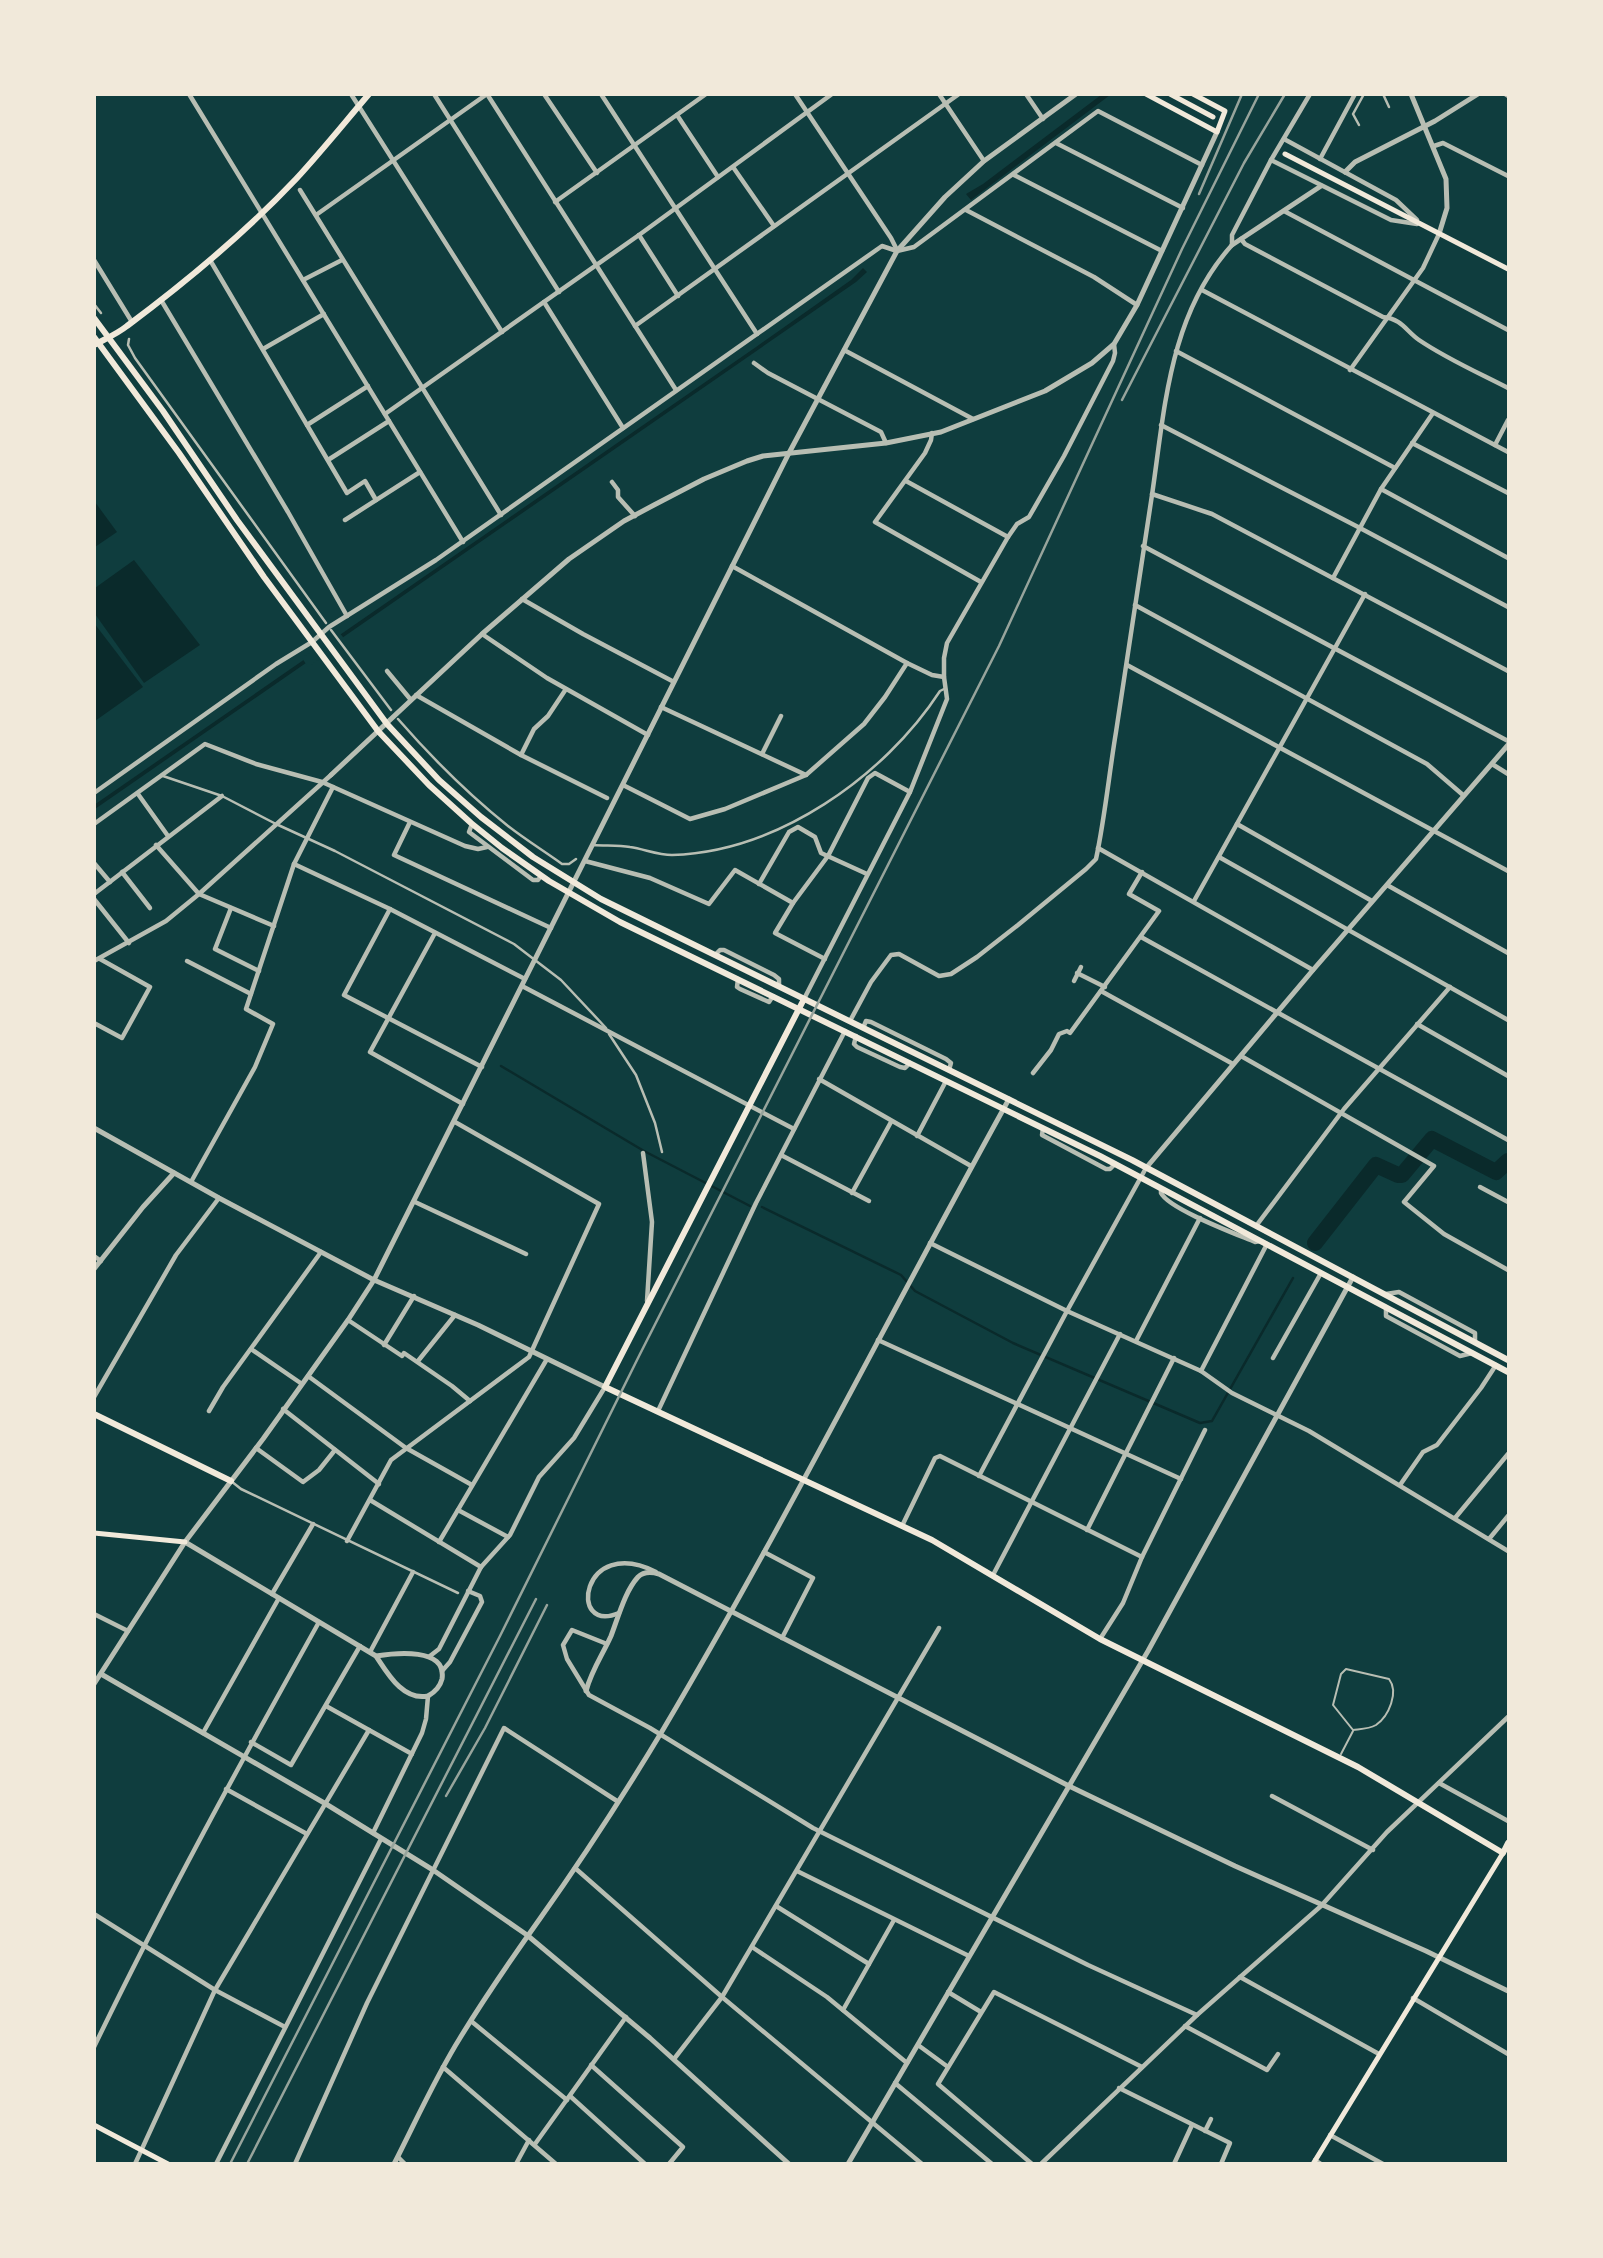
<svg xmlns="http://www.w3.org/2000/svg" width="1603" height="2258" font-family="'Fira Sans',sans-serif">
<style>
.water{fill:#0a2a2b}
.pier{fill:#0f3d3e}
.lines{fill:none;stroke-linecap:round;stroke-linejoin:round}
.stream{stroke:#0a2a2b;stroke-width:2.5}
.river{stroke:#0a2a2b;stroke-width:16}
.service{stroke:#b8beb3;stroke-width:2}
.pedestrian{stroke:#b8beb3;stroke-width:2.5}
.minor{stroke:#b8beb3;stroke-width:4.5}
.tertiary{stroke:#b8beb3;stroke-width:5}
.secondary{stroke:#f1e9da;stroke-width:5}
.primary{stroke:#f1e9da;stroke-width:6}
.rail{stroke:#97a49c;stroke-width:2.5}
</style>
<rect width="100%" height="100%" fill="#0f3d3e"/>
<!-- water -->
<g class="water">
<path d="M1101 95H1110L971 200 966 194 983 184Z"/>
<path d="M863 268 867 272 856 282 95 809 94 805 756 347 851 280Z"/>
<path d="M95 502 117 532 95 547H94Z"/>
<path d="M134 560 200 645 144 683 95 614V588Z"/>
<path d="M94 623 143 687 95 721H94Z"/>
</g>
<!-- pier -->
<path class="pier" d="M339 632 346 641 308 667 302 658Z"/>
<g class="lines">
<!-- stream -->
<g class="stream">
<path d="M501 1066 644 1151 750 1206"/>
<path d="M762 1207 901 1275 915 1291 1013 1343 1200 1423 1212 1421 1293 1278"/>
</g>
<!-- river -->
<path class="river" d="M1315 1243 1376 1165 1398 1175H1402L1432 1139 1496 1172 1508 1161"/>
<!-- service -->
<g class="service">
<path d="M1346 1669 1389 1679C1399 1692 1389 1716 1376 1725 1369 1729 1361 1729 1353 1730L1333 1705 1341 1674Z"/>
<path d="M1341 1754 1353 1731"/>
</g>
<!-- pedestrian -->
<g class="pedestrian">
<path d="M1383 94 1389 107"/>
<path d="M1359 125 1353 114 1364 94"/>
<path d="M94 304 101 313"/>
<path d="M129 339 128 345 135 358 326 623"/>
<path d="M331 630 391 710"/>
<path d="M398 719C432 758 468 794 508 826 526 840 544 851 562 864H569L576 859"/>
<path d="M163 776 222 796 276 824 335 851 514 944 561 980 606 1028"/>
<path d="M593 845C605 846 618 845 630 847 644 849 658 855 672 855 777 852 884 777 940 691L944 689"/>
<path d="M609 1034 636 1075 655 1123 662 1152"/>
<path d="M231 1481 241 1489 458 1593"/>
</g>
<!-- minor -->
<g class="minor">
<path d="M189 94 463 542"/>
<path d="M351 94 502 332"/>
<path d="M434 94 559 292"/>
<path d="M487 94 676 390"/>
<path d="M544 94 597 173"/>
<path d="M601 94 757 334"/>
<path d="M795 94 891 238 897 250"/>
<path d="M939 94 984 161"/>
<path d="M1026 94 1043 119"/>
<path d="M1505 94 1508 96"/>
<path d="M677 115 718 177"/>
<path d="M1284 139 1396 200 1417 220"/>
<path d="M1056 143 1183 208"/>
<path d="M1434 146 1443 143 1508 176"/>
<path d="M1320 159 1355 94"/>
<path d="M1271 160 1391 220 1417 224"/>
<path d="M733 167 774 226"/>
<path d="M1014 175 1162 251"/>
<path d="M300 190 501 515"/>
<path d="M555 202 706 94"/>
<path d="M966 210 1094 277 1137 305"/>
<path d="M1284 211 1508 330"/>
<path d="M316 215 487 94"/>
<path d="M639 235 678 296"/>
<path d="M1241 239 1245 244 1383 317C1402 319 1406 331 1419 340 1447 359 1479 373 1508 388"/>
<path d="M94 260 132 322"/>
<path d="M210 260 347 493 365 481 376 500"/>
<path d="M303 280 342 260"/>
<path d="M1202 290 1508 452"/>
<path d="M161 300 288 512 347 616"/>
<path d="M544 302 623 428"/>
<path d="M635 326 959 94"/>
<path d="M263 349 324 314"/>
<path d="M844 350 973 419"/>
<path d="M1176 351 1395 468"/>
<path d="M754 363 768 373 881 432 886 443"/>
<path d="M1350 370 1423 268 1439 234"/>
<path d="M385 414 639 235 832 94"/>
<path d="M307 425 368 386"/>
<path d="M1161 425 1360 528 1508 607"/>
<path d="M932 433 931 440 925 453 875 522 981 582"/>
<path d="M1412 443 1508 493"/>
<path d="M1495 445 1508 420"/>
<path d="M328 460 389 421"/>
<path d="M906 481 1008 537"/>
<path d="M612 482 618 490V497L635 516"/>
<path d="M1381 489 1508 558"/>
<path d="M1152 494 1212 514 1508 671"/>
<path d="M345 520 420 472"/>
<path d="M1143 546 1508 741"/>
<path d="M732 566 907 663 932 675 944 677"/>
<path d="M1333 578 1381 489 1433 413"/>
<path d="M522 599 583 634 674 682"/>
<path d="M1135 605 1427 764 1463 795"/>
<path d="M482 634 547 678 648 735"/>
<path d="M1127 665 1508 871"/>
<path d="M387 671 411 700"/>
<path d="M416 695 521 755 607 798"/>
<path d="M661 707 806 775"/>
<path d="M762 754 781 716"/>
<path d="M521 755 534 729 548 716 566 689"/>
<path d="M1492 764 1508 774"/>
<path d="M623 785 690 819 725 809 806 775 864 724 885 697 907 663"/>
<path d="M94 793 276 664 312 642 329 627 436 560 882 246 897 251 914 247 1098 111 1202 165"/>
<path d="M138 794 168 836"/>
<path d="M410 822 394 855 551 928"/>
<path d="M94 824 205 744 256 764 322 782 465 846 478 849 487 847"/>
<path d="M472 824 469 832 533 880H538L541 876"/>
<path d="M1237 824 1372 901"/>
<path d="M156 845 199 894 274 926"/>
<path d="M1098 848 1313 970"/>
<path d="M1219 857 1508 1020"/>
<path d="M585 861 650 878 709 904 735 870 793 903"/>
<path d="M94 863 110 882"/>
<path d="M294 864 390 909 525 979"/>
<path d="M122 872 150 908"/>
<path d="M759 884 789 832 798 827 815 837 821 853 867 874"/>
<path d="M1387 885 1508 953"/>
<path d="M94 894 222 796"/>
<path d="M94 899 129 943"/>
<path d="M1194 901 1365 594"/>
<path d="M231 908 215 949 259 971"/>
<path d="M390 909 344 995 482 1067"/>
<path d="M435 933 370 1052 463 1104"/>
<path d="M1141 937 1508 1140"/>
<path d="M715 955 720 950H724L774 975 779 979V986"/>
<path d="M825 959 775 933 793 903 828 856 868 778 875 773 910 792"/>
<path d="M94 961 166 921 199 894 331 775"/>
<path d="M187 961 251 994"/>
<path d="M1077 973 1105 987"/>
<path d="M738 979 737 987 740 989 769 1002 773 996"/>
<path d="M1074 981 1081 967"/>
<path d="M522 986 794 1129"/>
<path d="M1101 991 1233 1064"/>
<path d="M804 999 910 792 947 699 944 677V658L947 643 1008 537 1017 524 1029 517 1064 456 1113 361 1115 353 1114 344"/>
<path d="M850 1021 871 982 891 955 899 954 939 976 951 974 977 957 1018 925 1086 869 1096 859C1105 817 1109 774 1116 732 1128 653 1140 574 1152 495 1165 407 1169 315 1232 245V235L1271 160 1310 94"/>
<path d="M94 1023 122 1038 150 987 100 959"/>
<path d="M1417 1024 1508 1076"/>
<path d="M863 1028 866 1021 871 1022 946 1059 951 1063 949 1070"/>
<path d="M856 1036 854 1044 857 1047 900 1067 905 1068 910 1063"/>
<path d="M1241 1056 1434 1166 1404 1202 1444 1234 1508 1270"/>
<path d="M1033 1073 1051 1050 1059 1034 1067 1031 1070 1033 1159 911 1129 894 1142 872"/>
<path d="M819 1079 971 1166"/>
<path d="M1043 1128 1042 1135 1106 1169H1110L1115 1164"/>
<path d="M917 1136 946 1081"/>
<path d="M643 1153 652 1222 647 1301"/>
<path d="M781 1155 869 1201"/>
<path d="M191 1182 255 1067 273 1024 246 1009 294 864 333 787"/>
<path d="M1480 1187 1508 1202"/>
<path d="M1161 1189V1193C1169 1209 1236 1234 1255 1242L1260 1241"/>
<path d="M852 1193 891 1122"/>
<path d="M415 1202 526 1254"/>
<path d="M1256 1226 1344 1109 1450 987"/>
<path d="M930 1243 1067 1311 1201 1371 1232 1393 1309 1431 1508 1551"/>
<path d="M94 1256 101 1261"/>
<path d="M1386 1294 1399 1292 1475 1333V1342"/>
<path d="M1386 1307V1316L1460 1356 1472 1353"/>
<path d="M348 1320 402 1356 404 1353 452 1386 470 1401"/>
<path d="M878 1340 1181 1479"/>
<path d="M1136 1341 1200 1218"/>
<path d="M384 1345 414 1296"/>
<path d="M251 1349 302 1384"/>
<path d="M1273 1358 1321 1273"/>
<path d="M418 1361 455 1315"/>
<path d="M1201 1371 1267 1244"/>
<path d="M308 1376 406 1448 472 1485"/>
<path d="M94 1397 176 1255 219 1198"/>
<path d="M283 1409 379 1484"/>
<path d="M209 1411 223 1387 321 1252"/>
<path d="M658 1411 756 1203 845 1031"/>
<path d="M256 1448 303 1482 319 1470 335 1450"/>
<path d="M979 1476 1067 1311 1146 1168"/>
<path d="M1400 1485 1423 1452 1437 1445 1481 1388 1496 1365"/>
<path d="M370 1500 481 1567"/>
<path d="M458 1510 508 1537"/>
<path d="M1455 1518 1508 1454"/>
<path d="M902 1526 935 1458 940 1456 1142 1557"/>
<path d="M1087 1530 1174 1358"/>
<path d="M1489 1539 1508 1516"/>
<path d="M347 1541 391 1460 529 1357 599 1204 455 1122"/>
<path d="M439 1542 547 1359"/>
<path d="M764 1552 813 1578 782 1638"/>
<path d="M993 1575 1120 1334"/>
<path d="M272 1594 313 1524"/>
<path d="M619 1613C567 1635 581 1534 656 1572"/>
<path d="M94 1614 128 1631"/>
<path d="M1100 1639 1123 1603 1142 1557 1205 1430"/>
<path d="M607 1644 572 1630 563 1645 567 1659 589 1695 650 1728 813 1828 1088 1965 1197 2015"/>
<path d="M370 1652 413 1572"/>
<path d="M430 1656 439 1649 481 1567 510 1535 539 1477 574 1438 605 1387"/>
<path d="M442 1671 450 1662 482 1602 480 1596 468 1591"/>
<path d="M326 1706 412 1754"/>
<path d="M203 1733 279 1598"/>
<path d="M251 1742 291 1765 360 1646"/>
<path d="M1439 1783 1508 1821"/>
<path d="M226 1789 307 1834"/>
<path d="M1272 1796 1373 1850"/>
<path d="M373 1833 422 1733 426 1719 428 1696"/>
<path d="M575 1868 722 1997 922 2164"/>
<path d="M797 1871 969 1956"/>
<path d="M776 1906 869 1964"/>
<path d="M94 1914 215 1990 285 2027"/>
<path d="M752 1947 827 1997 907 2063"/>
<path d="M1240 1977 1379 2054"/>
<path d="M948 1992 981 2012"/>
<path d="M1413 1998 1508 2054"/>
<path d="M843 2010 894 1920"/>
<path d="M471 2021 567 2100"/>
<path d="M1185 2026 1267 2070 1278 2054"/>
<path d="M918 2045 948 2067"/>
<path d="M94 2047C164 1902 241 1762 319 1622"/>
<path d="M674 2059 722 1997 939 1628"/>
<path d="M591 2065 683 2147 669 2164"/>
<path d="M443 2067 556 2164"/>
<path d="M895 2083 992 2164"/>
<path d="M1119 2088 1230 2143 1221 2164"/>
<path d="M570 2096 645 2164"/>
<path d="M1205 2131 1211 2119"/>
<path d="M1330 2135 1383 2164"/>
<path d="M535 2144 626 2017"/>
<path d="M398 2157 405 2164"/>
<path d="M1315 2160 1321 2164"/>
<path d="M135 2164 215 1990 369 1730"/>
<path d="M216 2164 381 1839"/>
<path d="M295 2164 367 2003 504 1728 617 1801"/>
<path d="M516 2164 529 2140"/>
<path d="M1032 2164 938 2084 994 1992 1142 2067"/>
<path d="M1041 2164 1197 2015 1321 1906 1387 1832 1508 1717"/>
<path d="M1174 2164 1192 2125"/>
</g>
<!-- tertiary -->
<g class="tertiary">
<path d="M1411 94 1446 179 1447 208 1439 234"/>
<path d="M1345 172 1355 162 1435 121 1478 94"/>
<path d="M1232 245 1321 186"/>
<path d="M331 775 482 634 569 559 624 521 654 505 704 479 747 461 763 456 886 443 941 432 1045 391 1092 363 1114 344 1137 305 1217 132"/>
<path d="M94 1128 219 1198 374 1280 478 1325 605 1387"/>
<path d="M1146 1168 1313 970 1508 745"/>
<path d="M94 1269 143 1207 174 1173"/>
<path d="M185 1542 376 1656C388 1674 403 1701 428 1696 435 1692 440 1687 442 1679 447 1647 395 1653 376 1656"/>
<path d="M101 1674 326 1804 433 1870 527 1935 650 2038 789 2164"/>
<path d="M94 1684 185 1542 263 1439 348 1320 374 1280 789 453 897 251 945 197 984 161 1076 94"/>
<path d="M586 1691C592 1669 602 1656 611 1636 618 1618 625 1591 638 1577 644 1571 652 1572 659 1574L1069 1786 1235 1866 1426 1951 1508 1991"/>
<path d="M394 2164C416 2121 435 2078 460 2038 485 1997 512 1958 539 1920 583 1858 625 1793 664 1728 786 1522 893 1308 1009 1099"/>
<path d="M848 2164 1148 1651 1353 1277"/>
</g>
<!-- secondary -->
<g class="secondary">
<path d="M1146 94 1217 132 1225 111 1193 94"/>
<path d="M1170 94 1213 117"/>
<path d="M1285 154 1508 269"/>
<path d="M94 1533 185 1542"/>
<path d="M94 2125 168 2164"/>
<path d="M1313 2164 1503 1853"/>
</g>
<!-- primary -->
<g class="primary">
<path d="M94 318 163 411 237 520 387 724 439 780 481 817 533 857 601 899 1132 1160 1508 1360"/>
<path d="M94 337 179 453 264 577 378 731 429 785 471 823 502 848 549 881 620 922 1100 1156 1508 1372"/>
<path d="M94 345C105 339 117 334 127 326 186 282 245 233 296 179 321 152 345 122 369 94"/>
<path d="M804 999 605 1387 932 1540 1100 1639 1358 1767 1503 1853 1508 1843"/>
<path d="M94 1414 231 1481"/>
</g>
<!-- rail -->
<g class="rail">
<path d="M1199 194 1242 94"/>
<path d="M1122 400 1244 163 1285 94"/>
<path d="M446 1796 485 1728 547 1605"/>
<path d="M230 2164 500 1636 640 1354 999 646 1182 249 1259 94"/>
<path d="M247 2164 536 1599"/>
</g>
</g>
<!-- border -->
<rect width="1603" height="2258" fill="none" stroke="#f1e9da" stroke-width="192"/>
</svg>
